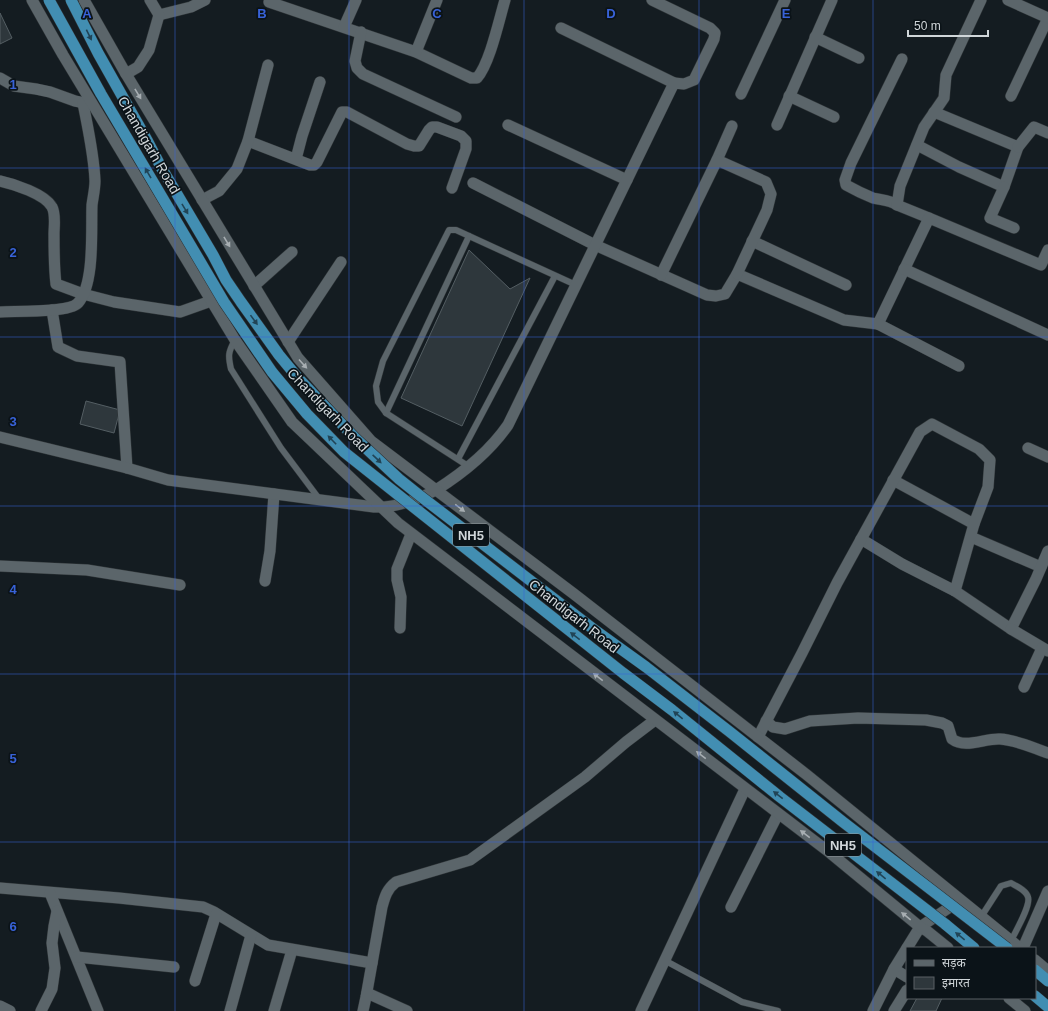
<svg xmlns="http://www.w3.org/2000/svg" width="1048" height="1011" font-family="Arial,'Noto Sans Devanagari',sans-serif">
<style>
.building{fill:#2e373c;stroke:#545e63}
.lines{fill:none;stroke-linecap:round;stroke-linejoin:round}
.service-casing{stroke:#2f3538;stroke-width:7}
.minor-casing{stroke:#2f3538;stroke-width:12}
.tertiary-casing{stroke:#2f3538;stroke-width:12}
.secondary-casing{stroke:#2f3538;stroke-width:12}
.trunk-casing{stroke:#2f3538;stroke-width:12}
.service{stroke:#5b656a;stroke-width:6}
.minor{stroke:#5b656a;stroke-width:11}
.tertiary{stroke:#5b656a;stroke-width:11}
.secondary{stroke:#5b656a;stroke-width:11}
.trunk{stroke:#428eb2;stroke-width:11}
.trunk-bridge-casing{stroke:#2f3538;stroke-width:12;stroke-linecap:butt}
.trunk-bridge{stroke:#428eb2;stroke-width:11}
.oneway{fill:#214456}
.oneway2{fill:#a7aeb2}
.grid{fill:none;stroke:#3862d8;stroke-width:1;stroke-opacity:0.55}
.labels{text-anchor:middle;stroke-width:3.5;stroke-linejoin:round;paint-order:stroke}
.shield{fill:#0b1318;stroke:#959c9f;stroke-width:1}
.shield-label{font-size:13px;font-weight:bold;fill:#d0d6d9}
.street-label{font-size:14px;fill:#d0d6d9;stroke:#0b1318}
.grid-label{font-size:13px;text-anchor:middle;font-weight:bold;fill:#3862d8;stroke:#0b1318;stroke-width:3.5;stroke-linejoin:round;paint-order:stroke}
</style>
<rect width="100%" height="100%" fill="#141c21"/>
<!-- building -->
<g class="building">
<path d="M0 13 12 38 0 44Z"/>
<path d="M469 250 510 289 530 278 462 426 401 398Z"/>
<path d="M86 401 120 410 114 433 80 424Z"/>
<path d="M917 998H942L936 1011H910Z"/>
</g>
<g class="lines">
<!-- service casing -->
<g class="service-casing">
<g id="service">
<path d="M235 340C228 352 228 356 231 369L281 448 320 500"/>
<path d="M386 413 378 402 376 386 383 361 449 230H456L576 285"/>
<path d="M458 459 555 276"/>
<path d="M468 466 386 413 469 236"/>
<path d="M981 917 1001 886 1011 883C1016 886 1026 890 1028 897 1031 906 1015 932 1011 941"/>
<path d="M664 960 742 1002 778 1011"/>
</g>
</g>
<!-- minor casing -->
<g class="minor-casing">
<g id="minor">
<path d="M269 2 416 52 471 78H477C490 63 499 20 505 0"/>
<path d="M159 15 191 7 205 0"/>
<path d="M344 27 356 0"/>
<path d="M561 28 674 83"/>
<path d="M361 32 355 61 357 68 363 74 456 117"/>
<path d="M815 37 859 58"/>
<path d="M416 52 437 0"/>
<path d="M902 59 851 163 845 180 846 185C855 190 863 194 873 198 881 200 890 200 897 205L929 218"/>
<path d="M126 74 138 67 149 50 159 15 150 0"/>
<path d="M0 78 14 86 36 89 50 92 75 101 89 104"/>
<path d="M741 94 785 0"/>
<path d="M789 96 834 117"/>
<path d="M1011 96 1048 18"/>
<path d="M508 125 627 180"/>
<path d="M777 125 832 0"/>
<path d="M248 141 310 165H314L317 162 342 112H347L407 144 414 146H419L429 130 432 127H437L461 136 466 141V149L452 188"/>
<path d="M917 145 959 167 1004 187 1018 147 934 112"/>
<path d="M1018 147 1034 127 1048 133"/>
<path d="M296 159 302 136 320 82"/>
<path d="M717 160 732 126"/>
<path d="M0 181C14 184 45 194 52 207 56 214 54 226 54 234 54 251 54 268 56 284L83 294 114 302 180 312 211 301"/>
<path d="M473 183 595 245 707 295 716 296 725 294 737 274 844 320 878 324 929 218 1041 265 1048 250"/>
<path d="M1004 187 990 218 1014 228"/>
<path d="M202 200 219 191 237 169 248 141 268 65"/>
<path d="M897 205 900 186 924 127 944 98 946 75 981 0"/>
<path d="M752 241 846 285"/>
<path d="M904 269 1048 335"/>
<path d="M661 275 717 160 766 182 771 194 767 210 737 274"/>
<path d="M254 286 292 252"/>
<path d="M52 310 58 347 77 356 120 362 127 468"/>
<path d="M0 312C15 311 69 313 78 303 95 284 91 230 92 205 93 197 95 189 95 181 94 155 88 129 83 103"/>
<path d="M878 324 959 366"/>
<path d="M288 342 341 262"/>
<path d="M1028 448 1048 457"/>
<path d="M893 480 974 524"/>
<path d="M436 490C463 473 490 451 508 425L674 83 684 84 694 80 714 39 715 33 710 28 652 0"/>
<path d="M971 537 1041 567"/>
<path d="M861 539 902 564 955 591 1011 629 1036 579 1048 551"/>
<path d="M0 566 87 570 180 585"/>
<path d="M265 581 270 551 274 494"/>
<path d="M400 628 401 597 397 580V569L411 534"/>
<path d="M1011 629 1048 651"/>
<path d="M1024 687 1042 648"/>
<path d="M766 721 773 727 785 729 810 721 858 718 926 720 942 723 948 726 952 739C965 749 985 738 1000 739 1017 740 1033 748 1048 753"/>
<path d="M758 737 802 653 837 583 920 432 932 424 979 449 990 460 988 487 974 524 955 591"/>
<path d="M0 888 119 898 203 907 214 912 268 945 372 963"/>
<path d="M50 893 98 1011"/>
<path d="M731 907 778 814"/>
<path d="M1023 948 1048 891"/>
<path d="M77 957 174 967"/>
<path d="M195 981 216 914"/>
<path d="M367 993 407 1011"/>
<path d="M0 1006 10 1011"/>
<path d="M41 1011 52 989 55 968 52 943 54 926 57 911"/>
<path d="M230 1011 251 935"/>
<path d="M274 1011 292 950"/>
<path d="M363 1011 366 997 382 907C385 896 387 889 396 882L470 860 585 777 626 742 655 720"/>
<path d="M641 1011 745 789"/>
</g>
</g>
<!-- tertiary casing -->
<g class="tertiary-casing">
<g id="tertiary">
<path d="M1008 0 1048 18"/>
<path d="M0 437 127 468 168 480 374 507C396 508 417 500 436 490"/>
<path d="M907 948 920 927 959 901"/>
<path d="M894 969 907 977"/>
<path d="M873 1011 894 969 907 948"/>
<path d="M894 1011 907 990"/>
</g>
</g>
<!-- secondary casing -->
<g class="secondary-casing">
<g id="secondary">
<path d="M32 0 63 55 235 340 292 422 398 523 829 852 920 927 927 931 948 948"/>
<path d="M84 0 126 74 298 358 371 441 574 594 807 775 1020 948"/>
<path d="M1035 960 1048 971"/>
<path d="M1009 998 1025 1011"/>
</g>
</g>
<!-- trunk casing -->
<g class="trunk-casing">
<g id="trunk">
<path d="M945 924 974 948"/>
<path d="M1035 970 1048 981"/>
<path d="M1035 996 1048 1007"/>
</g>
</g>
<!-- service -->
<use href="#service" class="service"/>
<!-- minor -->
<use href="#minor" class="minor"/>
<!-- tertiary -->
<use href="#tertiary" class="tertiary"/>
<!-- secondary -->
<use href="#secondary" class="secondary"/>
<!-- trunk -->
<use href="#trunk" class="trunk"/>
<!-- trunk-bridge casing -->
<g class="trunk-bridge-casing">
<g id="trunk-bridge">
<path d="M49 0 101 94 224 302 272 372 307 414 344 452 623 673 672 710 780 797 945 924"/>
<path d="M71 0 98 53 148 142 161 167 213 255 226 280 241 302 279 355 298 378 355 438 399 479 419 495 596 631 646 667 730 732 843 822 1007 948"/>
</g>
</g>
<!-- trunk-bridge -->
<use href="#trunk-bridge" class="trunk-bridge"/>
</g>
<!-- one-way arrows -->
<defs><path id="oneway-solid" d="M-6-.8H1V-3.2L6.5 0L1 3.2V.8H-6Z"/></defs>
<g class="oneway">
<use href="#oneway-solid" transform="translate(89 35) rotate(64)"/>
<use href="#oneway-solid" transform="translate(148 173) rotate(-120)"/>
<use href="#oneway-solid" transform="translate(185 209) rotate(59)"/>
<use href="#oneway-solid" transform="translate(254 320) rotate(54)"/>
<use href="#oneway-solid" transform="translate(332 440) rotate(-134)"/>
<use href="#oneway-solid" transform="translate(377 459) rotate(43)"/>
<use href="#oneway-solid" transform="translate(575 636) rotate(-142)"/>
<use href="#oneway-solid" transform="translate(678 715) rotate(-141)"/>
<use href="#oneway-solid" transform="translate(778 795) rotate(-142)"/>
<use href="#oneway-solid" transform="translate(881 875) rotate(-141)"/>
<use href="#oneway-solid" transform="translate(960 936) rotate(-141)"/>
</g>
<g class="oneway2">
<use href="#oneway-solid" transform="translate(138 94) rotate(59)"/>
<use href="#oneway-solid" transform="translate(227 242) rotate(59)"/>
<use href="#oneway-solid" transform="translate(303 364) rotate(48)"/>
<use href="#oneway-solid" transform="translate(460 508) rotate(37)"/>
<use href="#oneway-solid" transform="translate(598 677) rotate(-143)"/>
<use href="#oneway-solid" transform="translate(701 755) rotate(-143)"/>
<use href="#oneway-solid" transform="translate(805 834) rotate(-143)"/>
<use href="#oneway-solid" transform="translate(906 916) rotate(-141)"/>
</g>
<!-- grid -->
<path class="grid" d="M175 0V1011M349 0V1011M524 0V1011M699 0V1011M873 0V1011M0 168H1048M0 337H1048M0 506H1048M0 674H1048M0 842H1048"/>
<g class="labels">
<!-- shield labels -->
<g class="shield">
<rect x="453" y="524" width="36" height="22" rx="3"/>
<rect x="825" y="834" width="36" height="22" rx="3"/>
</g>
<g class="shield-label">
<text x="471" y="540">NH5</text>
<text x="843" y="850">NH5</text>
</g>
<!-- street labels -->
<g class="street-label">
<text transform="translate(149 145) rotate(60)" y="5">Chandigarh Road</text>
<text transform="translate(328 410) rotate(46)" y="5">Chandigarh Road</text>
<text transform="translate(574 616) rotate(38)" y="5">Chandigarh Road</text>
</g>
</g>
<g class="grid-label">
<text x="87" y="18">A</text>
<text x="262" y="18">B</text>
<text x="437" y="18">C</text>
<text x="611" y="18">D</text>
<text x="786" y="18">E</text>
<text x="13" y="89">1</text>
<text x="13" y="257">2</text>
<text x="13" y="426">3</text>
<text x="13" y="594">4</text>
<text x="13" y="763">5</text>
<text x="13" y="931">6</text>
</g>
<!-- legend -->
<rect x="906" y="947" width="130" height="52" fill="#0b1318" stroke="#5a6165"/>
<rect x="914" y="960" width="20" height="6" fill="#5b656a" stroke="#5a6165"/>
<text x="942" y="967" font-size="12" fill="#d0d6d9">सड़क</text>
<rect x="914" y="977" width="20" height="12" fill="#2e373c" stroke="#5a6165"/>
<text x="942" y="987" font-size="12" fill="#d0d6d9">इमारत</text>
<!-- scale -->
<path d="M908 30v6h80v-6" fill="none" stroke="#d0d6d9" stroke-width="2"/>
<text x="914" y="30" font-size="12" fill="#d0d6d9" stroke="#0b1318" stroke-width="3" paint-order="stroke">50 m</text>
</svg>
